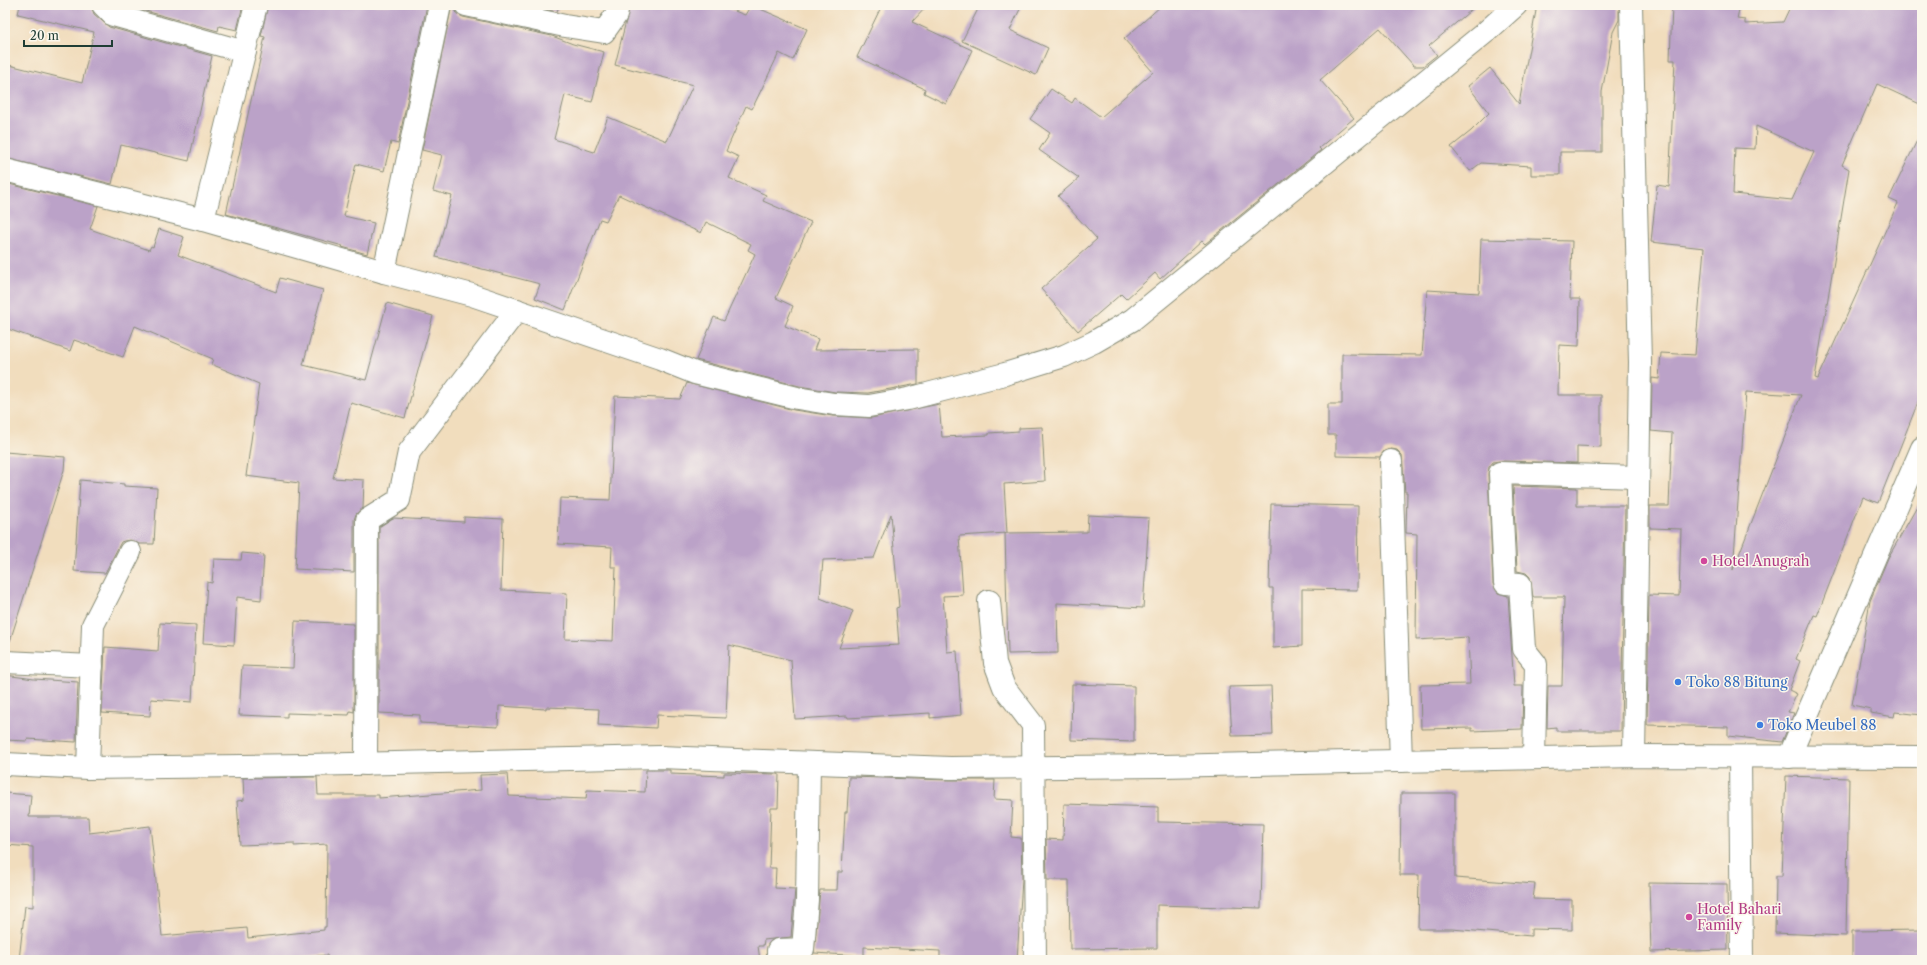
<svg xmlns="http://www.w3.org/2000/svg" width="1927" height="965" font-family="'Libre Caslon Text',serif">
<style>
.building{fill:#bba2c8;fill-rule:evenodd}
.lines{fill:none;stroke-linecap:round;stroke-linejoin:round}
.street-casing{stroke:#888d78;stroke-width:24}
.street{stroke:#fff;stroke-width:22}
.hotel-dot{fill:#d1479c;stroke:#fbf7ec;stroke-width:1.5}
.shop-dot{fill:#3f7fe0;stroke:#fbf7ec;stroke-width:1.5}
.labels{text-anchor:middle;stroke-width:3;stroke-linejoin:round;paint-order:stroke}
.hotel-label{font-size:14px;fill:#b23c85;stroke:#fbf7ec;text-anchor:start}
.shop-label{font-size:14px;fill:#366cbe;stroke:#fbf7ec;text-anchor:start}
</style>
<rect width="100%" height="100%" fill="#fbf7ec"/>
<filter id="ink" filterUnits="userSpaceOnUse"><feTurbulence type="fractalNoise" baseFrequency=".025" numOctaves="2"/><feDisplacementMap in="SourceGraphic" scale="8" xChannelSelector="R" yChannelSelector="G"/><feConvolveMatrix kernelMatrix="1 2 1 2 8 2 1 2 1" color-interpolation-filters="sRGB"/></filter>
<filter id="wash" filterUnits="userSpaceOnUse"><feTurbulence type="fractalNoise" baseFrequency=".012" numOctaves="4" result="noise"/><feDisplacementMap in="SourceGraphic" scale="16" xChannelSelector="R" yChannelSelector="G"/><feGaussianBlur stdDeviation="0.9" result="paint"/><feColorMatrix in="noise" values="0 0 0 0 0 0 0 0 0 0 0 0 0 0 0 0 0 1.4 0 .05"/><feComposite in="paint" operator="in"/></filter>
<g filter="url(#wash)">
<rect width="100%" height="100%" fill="#f1ddbd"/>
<g id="blocks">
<!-- building -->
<g class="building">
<path d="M20 5H91L94 14 109 27 212 56 189 161 121 145 112 184 5 158V64L82 83 94 32 18 14Z"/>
<path d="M124 5H243L237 30 219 26 218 31Z"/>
<path d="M268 5H427L398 144 391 142 384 171 356 164 344 216 374 223 367 254 342 247 343 246 226 214 265 37 261 36Z"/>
<path d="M452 5H454L457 14 463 17 552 36 573 44 604 52 592 102 565 95 554 139 594 152 608 117 667 141 693 85 615 65 630 5H719L745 15 751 5 807 29 793 60 779 53 752 109 746 106 726 151 739 157 729 178 766 195 763 201 811 222 776 298 793 306 785 326 818 339 814 350 918 349V384L868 393 835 392 799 386 696 360 714 317 724 321 755 254 748 250 751 244 706 222 701 233 619 195 606 221 600 219 565 310 535 298 540 284 436 257 452 196 433 191 442 155 422 150Z"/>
<path d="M526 5H559L557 12Z"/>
<path d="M882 5H928L912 22 972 50 946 104 924 93 925 89 857 57Z"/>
<path d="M980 5H1022L1010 30 1048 48 1036 75 962 41Z"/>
<path d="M1162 5H1477L1429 46 1437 55 1423 66H1414L1380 28 1320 80 1354 118 1319 148 1321 150 1205 244 1202 241 1160 279 1155 273 1126 299 1121 294 1078 331 1041 289 1097 239 1058 196 1079 178 1039 150 1050 133 1030 119 1051 89 1072 103 1075 98 1101 117 1153 72 1124 39Z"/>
<path d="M1537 5H1619V20L1613 32 1602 92V152H1560V175H1531V166L1481 163 1470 171 1451 147 1471 131 1489 113 1468 86 1490 68 1519 104Z"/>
<path d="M1672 5H1740L1737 19 1745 20V24L1783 22 1791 5H1922V105L1877 84 1842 165 1849 169 1815 378 1818 379 1898 203 1889 199 1922 130V392L1878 503 1863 497 1817 616 1814 615 1796 659 1800 661 1789 690 1797 694 1788 712 1794 713 1782 742 1728 736V727L1647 725 1649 595 1679 596 1681 529 1650 528V506H1669L1672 433 1651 431 1652 378 1659 379 1661 353 1695 355 1704 248 1651 242 1657 185 1669 187 1675 60H1670ZM1756 126 1814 152 1792 200 1733 194 1735 148 1755 149ZM1746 392 1801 395 1733 570Z"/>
<path d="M5 183 98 206 90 229 149 250 151 246 153 247 159 229 184 237 178 255 276 292 280 278 323 290 303 365 366 380 387 303 433 316 405 418 351 403 333 478 364 480 363 508 356 514 354 520V572L295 569 299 483 246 476 259 384 211 364 213 359 135 326 123 357 74 340 70 351 5 328Z"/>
<path d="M1481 239 1572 241 1570 299H1580L1579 346 1559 345 1558 395H1601V447L1577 446V463L1500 461 1493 462 1489 467 1488 474 1493 584 1498 593 1508 596 1514 686H1523L1522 729 1472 731V728L1421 729 1420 685 1470 684 1468 637 1416 640 1417 534 1406 533 1407 492H1405L1402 455 1397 450 1391 449 1384 451 1380 457 1336 456V435H1328V404H1342V354L1422 355 1427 290 1479 293Z"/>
<path d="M687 383 794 410 833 416 871 418 939 404 942 437 989 435V433L1019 431V428L1042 427 1045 481 1004 484 1007 533 959 536 963 595 943 596 947 652 957 651 961 715 930 718V713L848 718 847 716 795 719 791 660 729 645 726 718 657 715 656 728 598 725 599 709 546 707V709L499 706 498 727 420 723V715L379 713V527L393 518 464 522V517L503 519 501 590 567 593 565 639 613 641 616 567H611L612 547 558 544 560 498 610 500 615 396 680 399ZM891 514 899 607 896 608 899 645 839 648 853 611 820 598 823 560 874 558Z"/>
<path d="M5 452 65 457 64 470 10 641 5 640Z"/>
<path d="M80 480 124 484V486L157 488 154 544H139L130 540 124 541 121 542 105 573 74 571Z"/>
<path d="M1513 486 1577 488V506H1625L1621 731H1556V727L1547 728 1548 686H1562L1564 597H1533L1530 577 1526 573 1517 571Z"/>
<path d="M1922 498V715L1895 712 1894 717 1871 713V709L1852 705 1870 601 1888 558Z"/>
<path d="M1271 504 1358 506 1357 590 1302 589V646L1273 648V588H1269Z"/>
<path d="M1088 515 1149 518 1143 608 1057 603 1058 653 1008 654 1005 533 1087 532Z"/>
<path d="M242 553 264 555 261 600 237 597 234 645 203 643 207 582 212 583 214 559 241 560Z"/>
<path d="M295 621 354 624V712L350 711 349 715 287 713V717L239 715 242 666 293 668Z"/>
<path d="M160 623 196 625 192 702 151 699 150 716 102 713 105 647 158 651Z"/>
<path d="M5 675 34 679 78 682 76 742 27 739V741L5 740Z"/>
<path d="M1072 684 1134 686V742L1071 740Z"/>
<path d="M1271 686 1273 735 1232 736 1229 687Z"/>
<path d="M646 770H670V774L724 776V773L779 774 778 808H771L769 868H776L775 888 795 889 791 937 764 940 763 946H758L760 960H328L327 955 277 960H19L25 906 33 907V847L5 845V793L31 795 29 817H88L89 833 150 826 162 936 247 928 248 938 324 930V927H326L327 844 294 846V843L240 845 237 801 244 800 243 778 317 777 318 795H379V798L481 790 480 775 507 774 509 796 586 799 587 790 645 792Z"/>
<path d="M1786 776 1849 778 1846 936 1775 933 1776 876H1782Z"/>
<path d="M849 777 950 780H995L994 799 1013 800 1011 837 1021 838 1022 879 1017 960 940 958V951L864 947V956L814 953 820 890H837L838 872H842L845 812H847Z"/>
<path d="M1401 793H1455V878L1535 884 1533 899 1572 900V930L1531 929V936L1452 929H1418L1419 875H1400Z"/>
<path d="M1064 804 1158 807V822L1263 824 1261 908 1157 905V948L1070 949 1069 880H1047L1046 839 1063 840Z"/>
<path d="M1649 883 1727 884 1728 950 1651 952Z"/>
<path d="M1922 930V960H1852V931Z"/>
</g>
</g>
</g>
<g filter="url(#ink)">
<use href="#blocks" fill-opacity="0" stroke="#888d78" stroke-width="1"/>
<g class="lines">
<!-- street casing -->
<g class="street-casing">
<g id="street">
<path d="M103 5 113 15 245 52"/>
<path d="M466 5 565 26 604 32 616 15 618 5"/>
<path d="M1631 5 1640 362 1634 756"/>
<path d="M5 170 203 220 384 272 472 295 660 359 695 373 797 398 834 404 869 406 908 399 1005 374 1064 356 1094 342 1132 320 1487 31 1516 5"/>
<path d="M203 220 256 5"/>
<path d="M384 272 440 5"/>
<path d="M1391 461 1401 761"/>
<path d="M989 601 995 663 1004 687 1033 725 1035 960"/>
<path d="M5 662 92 666"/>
<path d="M1740 757 1742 960"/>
<path d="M1789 757 1922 448"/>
<path d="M1534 758 1536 664 1524 649 1520 584 1505 583 1500 473 1638 477"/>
<path d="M5 764 88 768 307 765 660 757 950 768 1163 766 1634 756 1922 757"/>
<path d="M366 764 367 520 399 500 409 452 517 310"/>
<path d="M88 768 93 625 130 552"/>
<path d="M778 960V950L803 949 807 900 809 763"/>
</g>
</g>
<!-- street -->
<use href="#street" class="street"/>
</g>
</g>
<!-- markers -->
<g class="hotel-dot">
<circle cx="1704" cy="561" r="4"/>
<circle cx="1689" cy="917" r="4"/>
</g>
<g class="shop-dot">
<circle cx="1678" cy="682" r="4"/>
<circle cx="1760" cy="725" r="4"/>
</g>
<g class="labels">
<!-- hotel labels -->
<g class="hotel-label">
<text x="1712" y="566">Hotel Anugrah</text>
<text x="1697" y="914">Hotel Bahari<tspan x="1697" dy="16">Family</tspan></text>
</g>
<!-- shop labels -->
<g class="shop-label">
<text x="1686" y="687">Toko 88 Bitung</text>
<text x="1768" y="730">Toko Meubel 88</text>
</g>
</g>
<!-- margin -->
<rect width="1927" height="965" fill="none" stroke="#fbf7ec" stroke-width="20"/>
<!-- scale -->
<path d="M24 40v6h88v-6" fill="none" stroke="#1f3d34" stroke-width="2"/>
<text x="30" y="40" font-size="12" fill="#1f3d34" stroke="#fbf7ec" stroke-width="3" paint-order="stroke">20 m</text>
</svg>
